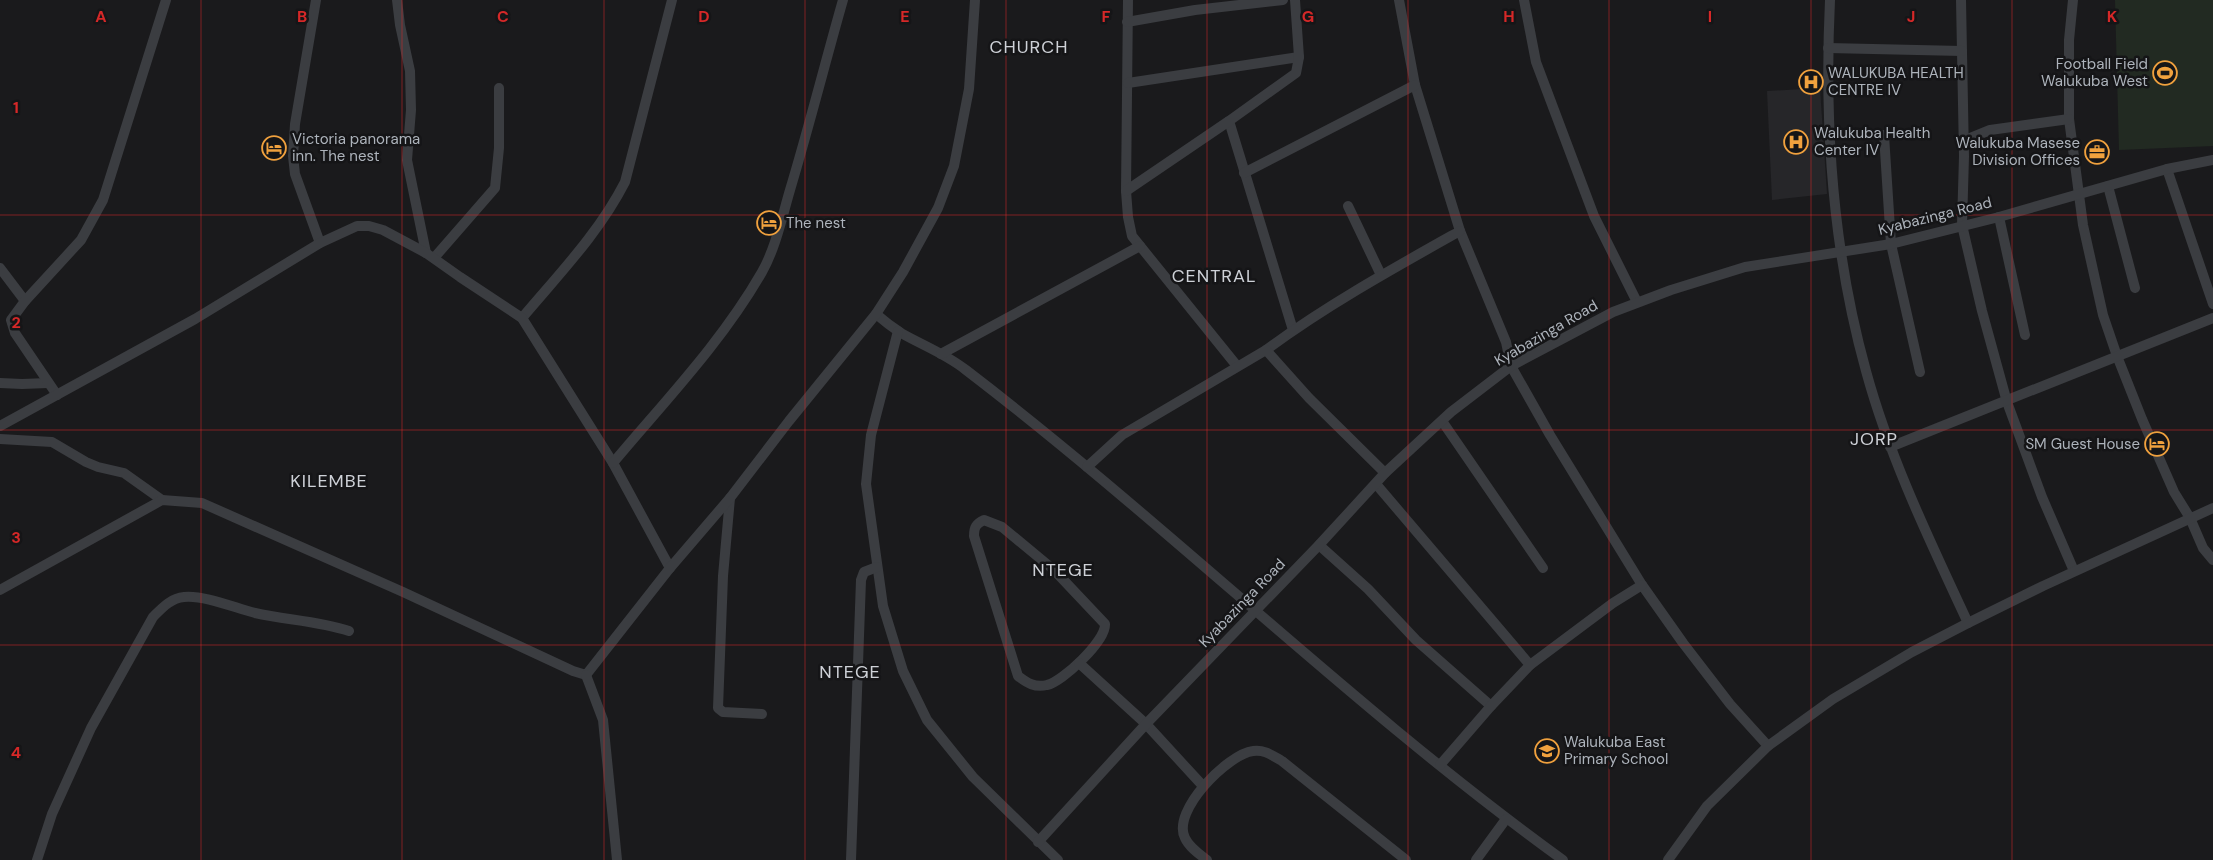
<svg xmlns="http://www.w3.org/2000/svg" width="2213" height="860" font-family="'DM Sans',sans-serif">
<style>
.built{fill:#262629}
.grass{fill:#222a22}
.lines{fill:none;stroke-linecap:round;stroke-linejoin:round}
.street{stroke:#3b3d41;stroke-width:10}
.grid{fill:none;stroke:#d62828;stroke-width:1;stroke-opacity:0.55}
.labels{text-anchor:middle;stroke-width:5;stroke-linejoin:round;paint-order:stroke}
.poi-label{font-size:15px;fill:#adb3bb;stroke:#151517;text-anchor:start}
.street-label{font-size:15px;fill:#adb3bb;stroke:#151517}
.quarter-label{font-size:18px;letter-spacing:1px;fill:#ced1d7;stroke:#151517}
.grid-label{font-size:16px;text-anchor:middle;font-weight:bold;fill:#d62828;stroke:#151517;stroke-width:5;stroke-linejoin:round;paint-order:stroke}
</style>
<rect width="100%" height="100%" fill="#1a1a1c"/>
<!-- built -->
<path class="built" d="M1820 88 1827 194 1772 200 1767 91Z"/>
<!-- grass -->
<path class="grass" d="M2115 0H2213V146L2119 150Z"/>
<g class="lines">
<!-- street -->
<g class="street">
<path d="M316 0 295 124 293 156 295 174 320 243"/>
<path d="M397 0 400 25 410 71 411 110 407 160 426 253"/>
<path d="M1128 0 1126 191 1128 217 1132 236 1237 366"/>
<path d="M1399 0 1415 85 1460 231 1506 342 1511 366 1550 435 1642 585 1683 643 1730 704 1768 746"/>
<path d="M1524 0 1536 62 1594 216 1637 302"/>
<path d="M1830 0C1824 125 1832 249 1866 371 1890 459 1930 541 1968 623"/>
<path d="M1961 0 1964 156 1962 225 1982 311 2007 402 2042 497 2074 571"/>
<path d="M2073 0 2069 40V119L2083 225 2103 315 2117 356 2142 419 2174 492 2190 518 2203 548 2213 560"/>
<path d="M1127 22 1195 10 1283 0"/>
<path d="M1828 48 1962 51"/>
<path d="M1128 83 1299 57"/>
<path d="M1229 121 1293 330"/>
<path d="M1884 135 1891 244 1920 372"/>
<path d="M1963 141 1990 130 2069 119"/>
<path d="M2167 169 2213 304"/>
<path d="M1244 173 1415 85"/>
<path d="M2108 186 2135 288"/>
<path d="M1126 191 1229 121 1296 73 1299 57 1295 0"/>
<path d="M1348 206 1381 275"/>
<path d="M1999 217 2025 335"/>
<path d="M434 258 495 188 499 148V88"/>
<path d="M0 268 25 301"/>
<path d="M876 314C884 321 892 327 901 333 922 345 946 354 966 370 1170 526 1354 709 1563 860"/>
<path d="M522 318C559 274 599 233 625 182L672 0"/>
<path d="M898 331 871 435 866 484 883 606 903 671 927 720 973 777 1058 860"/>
<path d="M1266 350C1327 305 1394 268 1460 231"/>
<path d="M941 354 1140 246"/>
<path d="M0 383 22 384 48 383"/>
<path d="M57 395 15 333 11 320 25 301 81 240 103 200 166 0"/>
<path d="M1442 421 1543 568"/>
<path d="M0 426 195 319 320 243 357 226H369L383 230 426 253 460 277 522 318 613 463 670 568"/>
<path d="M0 439 52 442 86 462 98 467 124 473 162 500"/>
<path d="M1890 447 2213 318"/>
<path d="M613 463C664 402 722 342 762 272 776 247 782 217 790 190 809 127 825 63 843 0"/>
<path d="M1087 467 1122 435 1266 350 1309 398 1385 473"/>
<path d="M1376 484 1530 665"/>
<path d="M730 498 723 576 718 708 723 712 762 714"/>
<path d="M984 520 1002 527 1054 570 1105 624C1106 641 1062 682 1047 685 1035 688 1027 683 1018 676L974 536C974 527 976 524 984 520Z"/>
<path d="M1319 545 1368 589 1416 640 1491 706"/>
<path d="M0 590 162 500 202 503 403 592 573 671 586 675 670 568 730 498 789 421 876 314 903 272 938 208 954 166 969 89 975 0"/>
<path d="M1079 663 1146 724 1203 786"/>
<path d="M586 675 603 720 617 860"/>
<path d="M1440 765 1491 706 1530 665 1613 603 1642 585"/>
<path d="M1038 842 1146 724 1319 545 1385 473 1451 412 1511 366 1613 312 1671 290 1745 267 1891 244 1999 217 2167 169 2213 160"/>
<path d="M37 860 52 814 91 728 153 617C162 608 171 598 184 597 205 595 235 608 255 613 286 620 319 621 349 631"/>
<path d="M851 860 861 580 864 572 877 567"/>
<path d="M1207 860C1199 854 1189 847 1185 838 1171 811 1228 754 1253 751 1264 749 1273 756 1282 761L1406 860"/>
<path d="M1476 860 1506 819"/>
<path d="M1668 860 1707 806 1768 746 1833 699 1912 652 1968 623 2043 586 2213 508"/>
</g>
</g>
<!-- grid -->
<path class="grid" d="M201 0V860M402 0V860M604 0V860M805 0V860M1006 0V860M1207 0V860M1408 0V860M1609 0V860M1811 0V860M2012 0V860M0 215H2213M0 430H2213M0 645H2213"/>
<!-- icons -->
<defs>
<g id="stadium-ring" transform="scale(1.25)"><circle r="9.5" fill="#151517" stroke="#f0a13e" stroke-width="1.5"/><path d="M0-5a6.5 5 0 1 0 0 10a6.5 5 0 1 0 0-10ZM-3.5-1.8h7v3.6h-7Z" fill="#f0a13e"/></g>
<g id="hospital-ring" transform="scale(1.25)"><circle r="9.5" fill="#151517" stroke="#f0a13e" stroke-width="1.5"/><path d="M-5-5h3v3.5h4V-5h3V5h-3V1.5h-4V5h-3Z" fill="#f0a13e"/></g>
<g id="hotel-ring" transform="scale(1.25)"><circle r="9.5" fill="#151517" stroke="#f0a13e" stroke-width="1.5"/><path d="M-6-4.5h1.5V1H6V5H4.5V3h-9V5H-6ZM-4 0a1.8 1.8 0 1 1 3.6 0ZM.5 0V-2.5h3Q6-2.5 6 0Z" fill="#f0a13e"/></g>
<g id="office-ring" transform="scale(1.25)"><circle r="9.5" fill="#151517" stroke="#f0a13e" stroke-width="1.5"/><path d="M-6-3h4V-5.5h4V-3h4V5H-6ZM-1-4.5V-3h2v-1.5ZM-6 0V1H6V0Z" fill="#f0a13e"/></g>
<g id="school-ring" transform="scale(1.25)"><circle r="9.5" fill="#151517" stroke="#f0a13e" stroke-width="1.5"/><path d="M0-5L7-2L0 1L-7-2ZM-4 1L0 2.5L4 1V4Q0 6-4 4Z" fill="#f0a13e"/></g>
</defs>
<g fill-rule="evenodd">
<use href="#stadium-ring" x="2165" y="73"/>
<use href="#hospital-ring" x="1811" y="82"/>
<use href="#hospital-ring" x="1796" y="142"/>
<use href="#hotel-ring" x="274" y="148"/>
<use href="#office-ring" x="2097" y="152"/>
<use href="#hotel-ring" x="769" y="223"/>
<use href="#hotel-ring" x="2157" y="444"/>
<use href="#school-ring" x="1547" y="751"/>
</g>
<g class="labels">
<!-- poi labels -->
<g class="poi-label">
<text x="2148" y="69" text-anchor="end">Football Field<tspan x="2148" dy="17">Walukuba West</tspan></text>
<text x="1828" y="78">WALUKUBA HEALTH<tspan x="1828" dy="17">CENTRE IV</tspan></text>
<text x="1814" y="138">Walukuba Health<tspan x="1814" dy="17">Center IV</tspan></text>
<text x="292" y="144">Victoria panorama<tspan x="292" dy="17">inn. The nest</tspan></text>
<text x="2080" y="148" text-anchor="end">Walukuba Masese<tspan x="2080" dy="17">Division Offices</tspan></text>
<text x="786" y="228">The nest</text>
<text x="2140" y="449" text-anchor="end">SM Guest House</text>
<text x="1564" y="747">Walukuba East<tspan x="1564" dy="17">Primary School</tspan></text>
</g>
<!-- street labels -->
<g class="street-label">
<text transform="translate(1935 216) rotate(-14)" y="5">Kyabazinga Road</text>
<text transform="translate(1546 333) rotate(-30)" y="5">Kyabazinga Road</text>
<text transform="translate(1242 603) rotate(-46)" y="5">Kyabazinga Road</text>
</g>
<!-- quarter labels -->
<g class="quarter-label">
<text x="1029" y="53">CHURCH</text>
<text x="1214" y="282">CENTRAL</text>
<text x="1874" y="445">JORP</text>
<text x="329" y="487">KILEMBE</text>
<text x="1063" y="576">NTEGE</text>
<text x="850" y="678">NTEGE</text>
</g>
</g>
<g class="grid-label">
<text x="101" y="22">A</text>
<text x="302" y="22">B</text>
<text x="503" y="22">C</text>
<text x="704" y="22">D</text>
<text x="905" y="22">E</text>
<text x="1106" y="22">F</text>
<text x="1308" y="22">G</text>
<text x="1509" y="22">H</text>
<text x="1710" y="22">I</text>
<text x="1911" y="22">J</text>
<text x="2112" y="22">K</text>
<text x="16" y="113">1</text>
<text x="16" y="328">2</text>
<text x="16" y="543">3</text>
<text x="16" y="758">4</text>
</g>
</svg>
